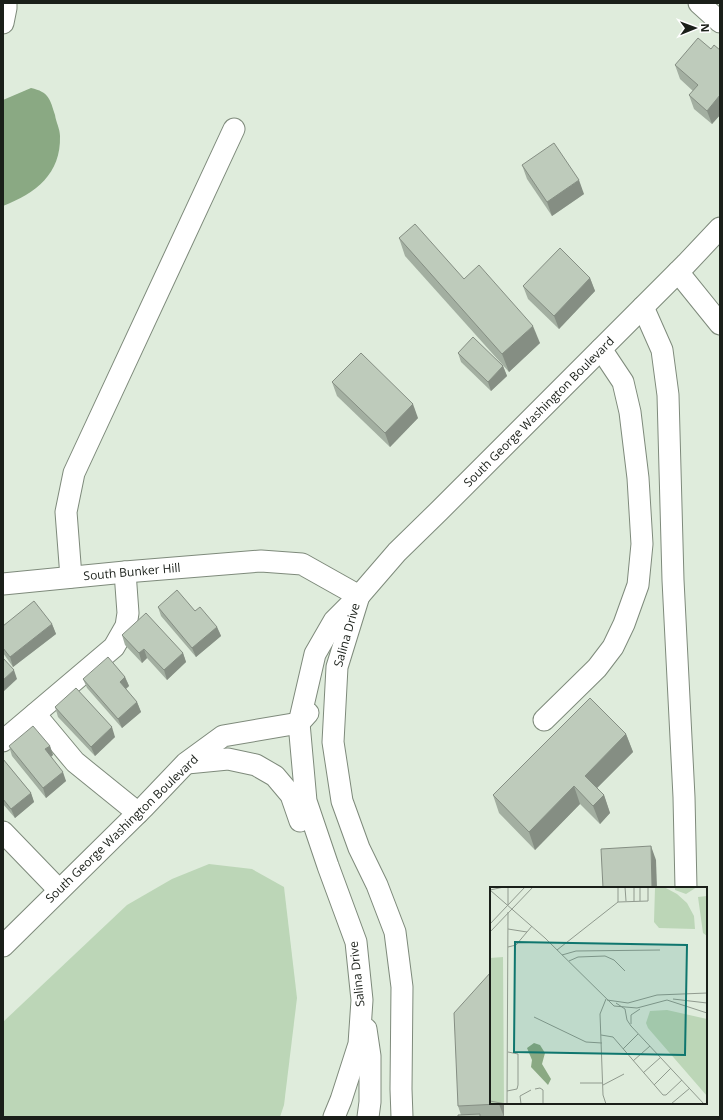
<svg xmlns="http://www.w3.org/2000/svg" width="723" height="1120" font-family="'Open Sans',sans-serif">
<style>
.green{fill:#bcd6b7}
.water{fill:#8aa983}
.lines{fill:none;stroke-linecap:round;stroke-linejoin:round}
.minor-casing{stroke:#7e8a7b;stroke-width:23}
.minor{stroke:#fff;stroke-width:21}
.wall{fill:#a3afa1}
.shaded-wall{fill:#858e83}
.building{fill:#becbbb;stroke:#858e83}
.labels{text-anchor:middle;stroke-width:4;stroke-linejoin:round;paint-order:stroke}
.street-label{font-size:12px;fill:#1a1f19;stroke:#fff}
.inset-road{fill:none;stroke:#909a8e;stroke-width:1}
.view{fill:#0f766e;fill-opacity:0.15;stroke:#0f766e;stroke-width:2}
.inset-edge{fill:none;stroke:#1a1f19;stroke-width:2}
</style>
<rect width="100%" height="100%" fill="#dfecdc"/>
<!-- green -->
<path class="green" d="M209 864 252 869 284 887 297 998 284 1105 280 1117H3V1022L127 905 172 879Z"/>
<!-- water -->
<path class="water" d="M31 88C49 92 50 99 55 115 56 122 60 129 60 136 61 174 36 193 3 206V100Z"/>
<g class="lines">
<!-- minor casing -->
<g class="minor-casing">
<g id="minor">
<path d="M699 3 720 22"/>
<path d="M3 23 6 8V3"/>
<path d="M678 272 720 324"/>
<path d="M643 307 662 350 668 395 673 580 684 797 686 888"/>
<path d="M71 577 66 512 74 473 234 129"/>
<path d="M3 584 125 572 261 561 302 564 359 596"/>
<path d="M358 599 337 667 333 742 342 801 359 848 377 885 395 932 402 987 401 1089 402 1117"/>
<path d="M35 714 75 762 138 813"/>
<path d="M544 720 597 668 613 647 624 624 638 585 642 544 638 478 630 412 623 382 601 349"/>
<path d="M3 741 114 647 126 626 128 613 125 572"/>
<path d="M187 763 228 759 256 765 275 776 291 795 300 821"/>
<path d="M3 832 59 890"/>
<path d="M3 946 144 807 186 763 223 736 299 723 308 713"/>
<path d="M366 1029 370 1056V1102L368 1117"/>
<path d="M334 1117 341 1100 359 1044 362 1000 356 942 328 866 306 801 299 723 315 654 334 621 359 596 397 552 439 511 686 264 720 228"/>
</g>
</g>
<!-- minor -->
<use href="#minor" class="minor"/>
</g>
<!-- wall -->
<g class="wall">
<path d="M720 50V115L712 124 694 109 689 95 693 91 680 79 675 65Z"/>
<path d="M522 165 584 194 552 216 527 179Z"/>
<path d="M399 238 464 279 540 343 509 372 405 256Z"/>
<path d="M590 278 595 291 559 329 528 299 523 286Z"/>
<path d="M458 353 503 366 507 376 491 391 461 362Z"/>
<path d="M332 382 418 418 390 447 337 396Z"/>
<path d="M158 607 195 611 217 627 221 636 196 657 161 616Z"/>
<path d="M52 624 56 634 13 667 3 653V626Z"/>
<path d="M122 635 183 653 186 662 167 680 147 658 142 663 125 645Z"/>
<path d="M125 677 129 686 126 689 137 702 141 712 122 728 87 688 83 679Z"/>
<path d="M55 707 115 737 95 756 58 717Z"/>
<path d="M626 734 633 752 597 788 604 795 610 813 600 824 580 804 535 850 499 813 493 795Z"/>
<path d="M9 746H50L53 755 51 757 66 781 46 798 12 756Z"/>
<path d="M3 759 31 793 34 802 15 818 3 804Z"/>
<path d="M504 1103V1117H458L461 1115 458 1106Z"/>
</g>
<!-- shaded-wall -->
<g class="shaded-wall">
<path d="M720 95V115L712 124 707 111Z"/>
<path d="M579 180 584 194 552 216 547 202Z"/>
<path d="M590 278 595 291 559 329 554 316Z"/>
<path d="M533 326 540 343 509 372 502 354Z"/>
<path d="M503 366 507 376 491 391 488 382Z"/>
<path d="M413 404 418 418 390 447 385 433Z"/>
<path d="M52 624 56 634 13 667 10 657Z"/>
<path d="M217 627 221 636 196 657 192 648Z"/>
<path d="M144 649 147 658 142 663 139 653Z"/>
<path d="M183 653 186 662 167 680 164 670Z"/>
<path d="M14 670 17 679 3 692V680Z"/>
<path d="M125 677 129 686 123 691 120 682Z"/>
<path d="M137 702 141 712 122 728 118 719Z"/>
<path d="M112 727 115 737 95 756 91 747Z"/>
<path d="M626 734 633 752 591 794 585 776Z"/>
<path d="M50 746 53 755 48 759 45 749Z"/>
<path d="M63 772 66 781 46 798 43 788Z"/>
<path d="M574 786 580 804 535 850 529 832Z"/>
<path d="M31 793 34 802 15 818 11 809Z"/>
<path d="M604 795 610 813 600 824 593 806Z"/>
<path d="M651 846 656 860 657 888H652Z"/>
<path d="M499 1103H504V1117L499 1104Z"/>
</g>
<!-- building -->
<g class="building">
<path d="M698 38 711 49 714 45 720 50V95L707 111 689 95 698 85 675 65Z"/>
<path d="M554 143 579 180 547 202 522 165Z"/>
<path d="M415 224 464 279 479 265 533 326 502 354 399 238Z"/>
<path d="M560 248 590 278 554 316 523 286Z"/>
<path d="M473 337 503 366 488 382 458 353Z"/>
<path d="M361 353 413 404 385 433 332 382Z"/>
<path d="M177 590 195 611 200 607 217 627 192 648 158 607Z"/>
<path d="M34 601 52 624 10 657 3 648V626Z"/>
<path d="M146 613 183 653 164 670 144 649 139 653 122 635Z"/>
<path d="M108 657 125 677 120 682 137 702 118 719 83 679Z"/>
<path d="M3 658 14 670 3 680Z"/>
<path d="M76 688 112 727 91 747 55 707Z"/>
<path d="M590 698 626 734 585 776 604 795 593 806 574 786 529 832 493 795Z"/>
<path d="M33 726 50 746 45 749 63 772 43 788 9 746Z"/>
<path d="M3 759 31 793 11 809 3 799Z"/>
<path d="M651 846 652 888H603L601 849Z"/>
<path d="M491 972V1103L499 1104 458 1106 454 1013Z"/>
<path d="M480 1114V1117H458V1115Z"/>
</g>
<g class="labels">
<!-- street labels -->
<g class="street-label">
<text transform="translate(539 412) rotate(-45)" y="4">South George Washington Boulevard</text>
<text transform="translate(132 572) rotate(-5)" y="4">South Bunker Hill</text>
<text transform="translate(347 635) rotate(-74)" y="4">Salina Drive</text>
<text transform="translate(122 829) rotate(-44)" y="4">South George Washington Boulevard</text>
<text transform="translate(357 974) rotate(-96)" y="4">Salina Drive</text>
</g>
</g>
<!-- overview -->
<g transform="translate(490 887)">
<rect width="217" height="217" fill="#dfecdc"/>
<path d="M174 0 187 7 197 16 204 29 205 42 169 41 164 35 165 1ZM185 0H207L196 7 185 3ZM217 9V49L213 46 208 10ZM13 70 14 217H0V71ZM177 123 217 132V209L158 141 156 136 160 124Z" fill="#bcd6b7"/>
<path d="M44 156 50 158 55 166 52 177 61 192 58 198 41 180 42 173 37 161Z" fill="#8aa983"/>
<path class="inset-road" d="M128 0V15M135 0 136 14M144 0V14M0 3 55 51 124 119 147 121 177 113 217 126M0 3 14 0M150 14V0M18 18V0M0 37 35 0M18 42 37 45M0 45 43 0M18 60 26 58 42 39M67 63 128 15 158 14V0M72 68 86 64 170 63M79 74 88 70 115 69 124 73 135 84M116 112 110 127 113 208 116 217M183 112 217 116M117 113 138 116 167 108 217 106M126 116 135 122 137 133 141 139 214 217M44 130 96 155 112 156M141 137V128L150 122M111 148 123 150 173 208H176L192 193M133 162 148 147M143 174 160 159M153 186 171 170M90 196H113M113 198 134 187M164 198 181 181M45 202 50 201 53 203V217M17 204 27 202 28 198V167L18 165M0 214 16 217M17 217 18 25M31 217 30 209 41 203M181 217 200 201"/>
<path class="view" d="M25 55 197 58 195 168 24 165Z"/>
<rect width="217" height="217" class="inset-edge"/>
</g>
<!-- border -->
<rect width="723" height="1120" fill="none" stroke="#1a1f19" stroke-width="8"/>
<!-- north arrow -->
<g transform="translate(695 28) rotate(89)" stroke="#ffffff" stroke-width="3" paint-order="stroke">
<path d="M0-3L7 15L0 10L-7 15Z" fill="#1a1f19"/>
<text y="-6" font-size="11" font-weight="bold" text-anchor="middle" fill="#1a1f19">N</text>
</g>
</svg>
